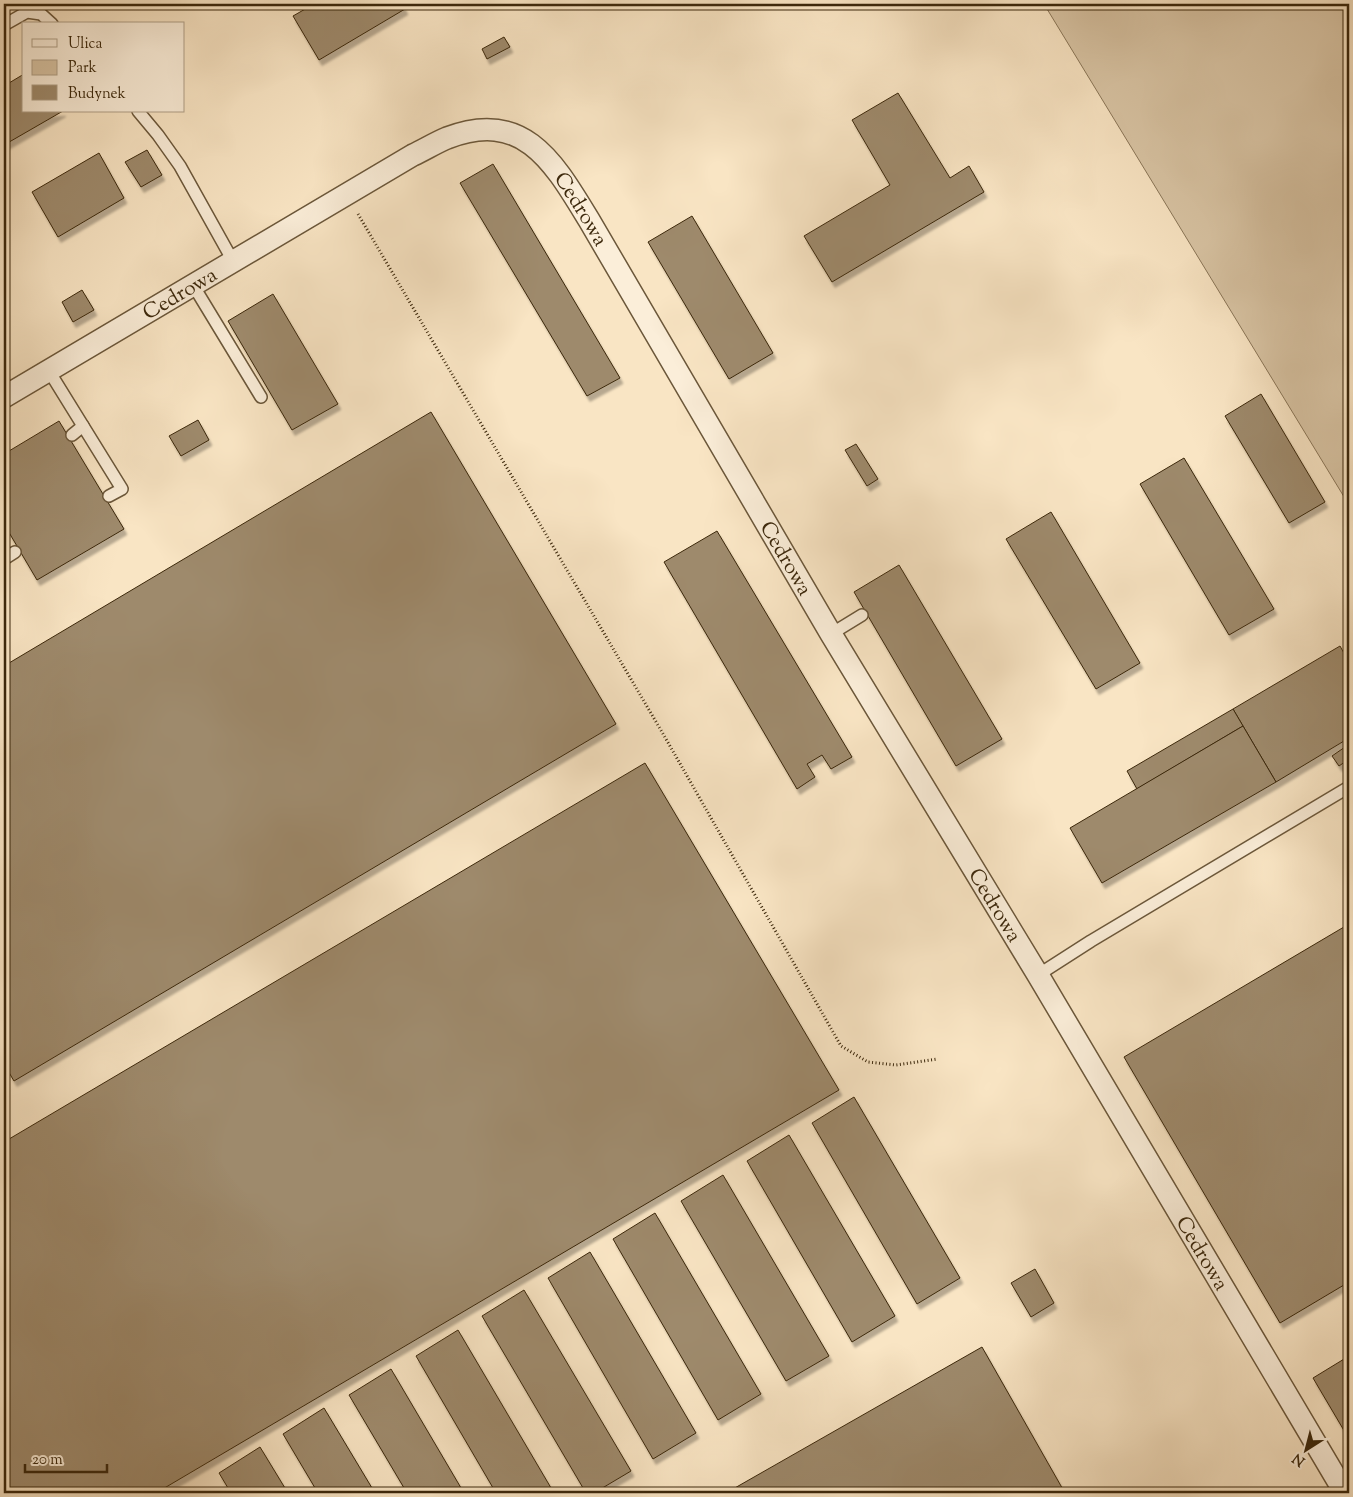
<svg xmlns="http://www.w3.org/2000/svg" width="1353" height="1497" font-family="'Sorts Mill Goudy',serif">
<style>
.green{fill:#d9c5a5;stroke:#8a7658}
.building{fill:#9e8a6c;stroke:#3c280c;filter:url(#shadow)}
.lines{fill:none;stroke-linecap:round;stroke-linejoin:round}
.service-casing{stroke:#6b573a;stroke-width:14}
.minor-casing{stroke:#6b573a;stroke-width:24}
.path{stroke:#3c280c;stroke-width:3;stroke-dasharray:1 2.5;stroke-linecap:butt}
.service{stroke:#fbeed9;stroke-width:11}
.minor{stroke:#fbeed9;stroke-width:21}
.labels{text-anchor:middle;stroke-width:5;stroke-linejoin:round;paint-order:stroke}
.street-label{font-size:21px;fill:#3c280c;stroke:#fbeed9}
</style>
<defs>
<filter id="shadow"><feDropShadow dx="3" dy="5.5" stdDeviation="1" flood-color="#0004"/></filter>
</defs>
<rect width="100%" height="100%" fill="#f9e5c4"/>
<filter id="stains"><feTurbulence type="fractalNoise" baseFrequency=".004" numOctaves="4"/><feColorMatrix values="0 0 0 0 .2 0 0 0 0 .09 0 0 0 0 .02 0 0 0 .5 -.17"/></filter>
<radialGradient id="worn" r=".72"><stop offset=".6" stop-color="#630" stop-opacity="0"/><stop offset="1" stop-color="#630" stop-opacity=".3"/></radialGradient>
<!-- green -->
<path class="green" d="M1044 4H1349V505Z"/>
<!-- building -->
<g class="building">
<path d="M314 4H402L405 9 319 60 293 16Z"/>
<path d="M504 37 510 47 487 59 482 49Z"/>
<path d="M24 74V111H63L4 145V86Z"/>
<path d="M898 93 950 178 969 166 984 192 832 282 804 236 890 185 852 120Z"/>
<path d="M147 150 162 175 141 187 125 162Z"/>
<path d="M99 153 124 198 58 237 32 192Z"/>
<path d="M493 164 620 378 587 396 460 183Z"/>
<path d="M692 216 773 353 729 379 648 242Z"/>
<path d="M82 290 94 310 73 322 62 302Z"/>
<path d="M273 294 338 404 292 430 228 321Z"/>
<path d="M1261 394 1325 502 1289 523 1225 416Z"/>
<path d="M431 412 616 724 14 1081 4 1064V666Z"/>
<path d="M198 420 209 440 181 456 169 436Z"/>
<path d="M59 421 124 529 37 580 4 524V454Z"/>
<path d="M856 444 878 479 867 486 845 450Z"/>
<path d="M1184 458 1274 609 1229 635 1140 484Z"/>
<path d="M1051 512 1140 663 1096 689 1006 539Z"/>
<path d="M717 531 852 757 831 769 822 755 807 764 815 777 797 789 664 562Z"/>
<path d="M899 565 1002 739 956 766 854 592Z"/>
<path d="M1340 646 1349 662V738L1276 782 1233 709Z"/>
<path d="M1233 709 1243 726 1137 789 1127 771Z"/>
<path d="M1243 726 1276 782 1102 883 1070 828Z"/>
<path d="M1345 747 1349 753V759L1339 766 1332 756Z"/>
<path d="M645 763 839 1090 156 1493H4V1142Z"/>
<path d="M1349 924V1282L1280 1323 1124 1057Z"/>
<path d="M854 1097 960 1278 917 1304 812 1123Z"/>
<path d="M789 1135 895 1316 852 1342 747 1161Z"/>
<path d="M723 1175 829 1356 786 1381 681 1201Z"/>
<path d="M655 1213 761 1394 718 1420 613 1239Z"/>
<path d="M590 1252 696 1433 653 1459 548 1278Z"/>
<path d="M1035 1269 1054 1303 1031 1317 1011 1283Z"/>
<path d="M524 1290 631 1471 594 1493H586L482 1316Z"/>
<path d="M458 1330 554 1493H496L416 1356Z"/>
<path d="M982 1347 1065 1493H726Z"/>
<path d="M1349 1356V1439L1313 1378Z"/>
<path d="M391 1369 464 1493H407L349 1395Z"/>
<path d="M324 1408 375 1493H318L283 1434Z"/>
<path d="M260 1447 288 1493H231L219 1473Z"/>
<path d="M194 1488 198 1493H185Z"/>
</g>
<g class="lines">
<!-- service casing -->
<g class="service-casing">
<g id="service">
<path d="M4 25 27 12 41 14 52 24"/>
<path d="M138 111 158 135 180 166 233 261"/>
<path d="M193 285 261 397"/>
<path d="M49 371 122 489 109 496"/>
<path d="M72 435 83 426"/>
<path d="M4 559 15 552"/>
<path d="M831 634 862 615"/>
<path d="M1038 975 1091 941 1349 787"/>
</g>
</g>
<!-- minor casing -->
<g class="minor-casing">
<g id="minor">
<path id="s1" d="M4 397 413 155C424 150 435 143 447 138 524 108 554 163 589 220L831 634 1038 975 1345 1493"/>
</g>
</g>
<!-- path -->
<path class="path" d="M358 214 662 732 841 1046 868 1062 896 1065 938 1059"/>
<!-- service -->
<use href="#service" class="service"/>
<!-- minor -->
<use href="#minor" class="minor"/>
</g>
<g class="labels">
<!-- street labels -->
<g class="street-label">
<text dy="7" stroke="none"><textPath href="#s1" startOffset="684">Cedrowa</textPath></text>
<text dy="7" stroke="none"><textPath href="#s1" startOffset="204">Cedrowa</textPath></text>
<text dy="7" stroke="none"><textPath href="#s1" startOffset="1089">Cedrowa</textPath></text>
<text dy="7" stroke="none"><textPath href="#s1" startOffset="1494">Cedrowa</textPath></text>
<text dy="7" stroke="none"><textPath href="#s1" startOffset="1899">Cedrowa</textPath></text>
</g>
</g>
<!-- margin -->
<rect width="1353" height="1497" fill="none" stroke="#f9e5c4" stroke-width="20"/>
<rect x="5" y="5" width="1343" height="1487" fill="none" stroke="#3c280c" stroke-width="2.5"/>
<rect x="10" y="10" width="1333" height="1477" fill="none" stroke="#3c280c"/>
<!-- legend -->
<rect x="22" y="22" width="162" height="90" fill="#fbeed9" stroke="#af9f87"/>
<rect x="32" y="39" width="25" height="8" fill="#fbeed9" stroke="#af9f87"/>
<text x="68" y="48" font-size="15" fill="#3c280c">Ulica</text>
<rect x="32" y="60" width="25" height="15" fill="#d9c5a5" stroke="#af9f87"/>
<text x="68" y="72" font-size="15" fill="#3c280c">Park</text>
<rect x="32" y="85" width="25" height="15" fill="#9e8a6c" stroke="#af9f87"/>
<text x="68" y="98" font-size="15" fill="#3c280c">Budynek</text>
<!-- north arrow -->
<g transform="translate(1306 1450) rotate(216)" stroke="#fbeed9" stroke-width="4" paint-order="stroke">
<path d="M0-4L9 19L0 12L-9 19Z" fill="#3c280c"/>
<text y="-8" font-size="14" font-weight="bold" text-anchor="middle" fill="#3c280c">N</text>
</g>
<!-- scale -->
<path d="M25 1464v8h82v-8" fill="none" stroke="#3c280c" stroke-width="2.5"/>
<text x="32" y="1464" font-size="15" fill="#3c280c" stroke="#fbeed9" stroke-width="4" paint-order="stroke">20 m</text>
<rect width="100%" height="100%" filter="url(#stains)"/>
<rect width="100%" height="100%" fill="url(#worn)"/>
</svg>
